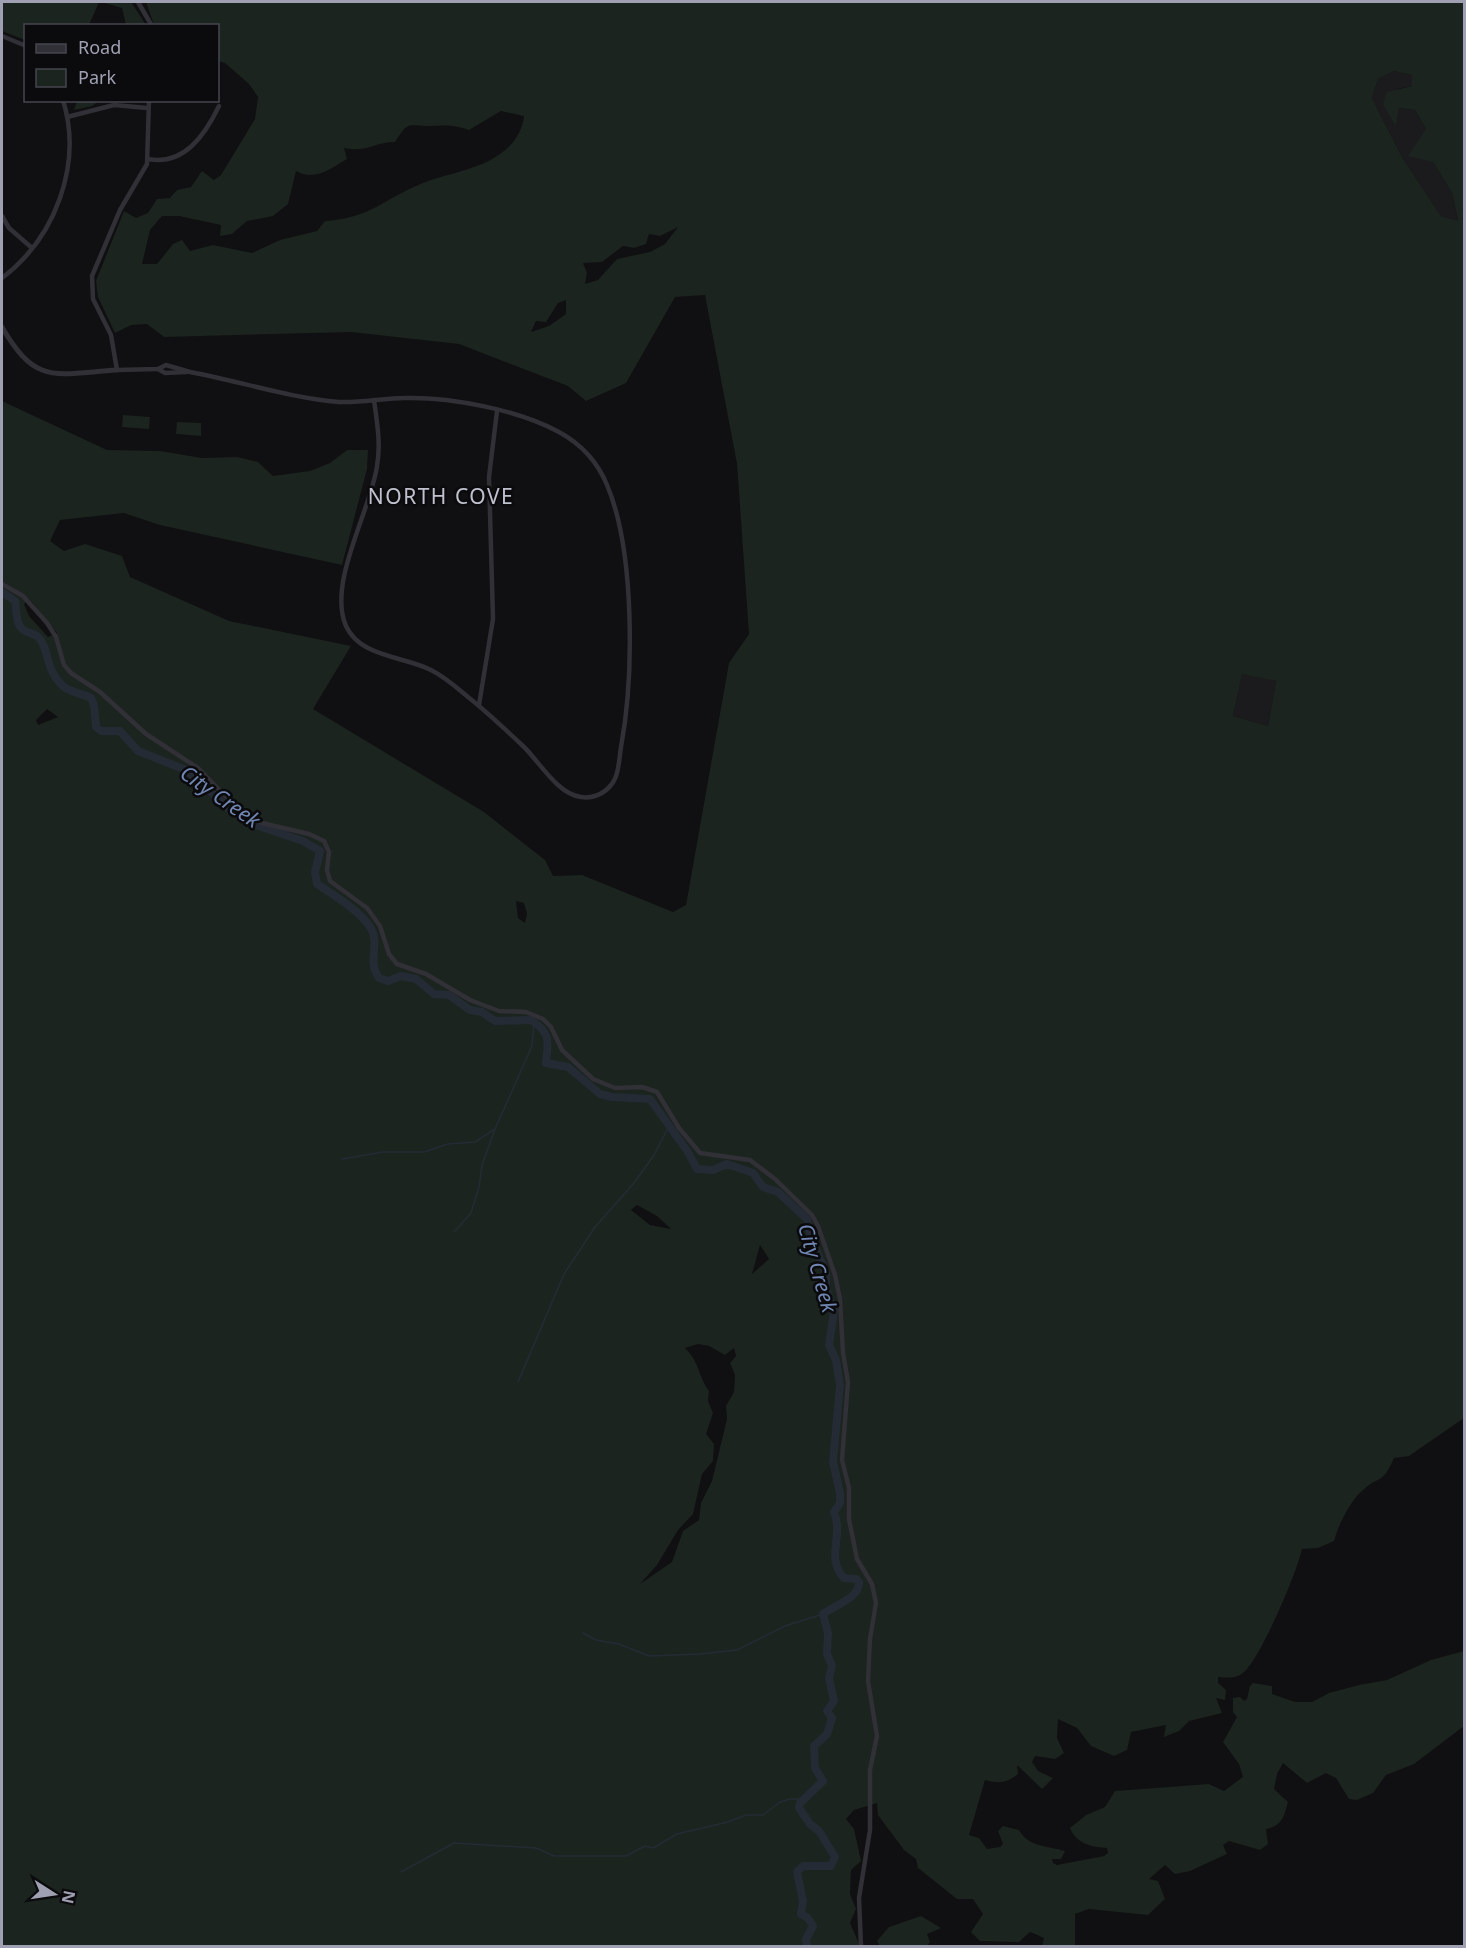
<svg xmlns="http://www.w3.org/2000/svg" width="1466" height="1948" font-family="'Noto Sans',sans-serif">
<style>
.built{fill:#1b1b1e}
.green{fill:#1b241e;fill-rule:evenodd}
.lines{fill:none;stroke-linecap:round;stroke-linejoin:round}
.stream{stroke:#252b35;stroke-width:1.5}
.river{stroke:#252b35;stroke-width:8}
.minor{stroke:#303036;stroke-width:4.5}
.tertiary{stroke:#303036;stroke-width:5}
.labels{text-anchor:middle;stroke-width:5;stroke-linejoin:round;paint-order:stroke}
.neighbourhood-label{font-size:21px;letter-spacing:1.5px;fill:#c0c1cf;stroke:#0b0a0c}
.water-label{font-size:21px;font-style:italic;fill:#7187b3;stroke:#0b0a0c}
</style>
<rect width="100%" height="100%" fill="#100f11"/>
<!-- built -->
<g class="built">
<path d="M1394 71 1412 75V86L1397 89 1396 126 1399 108 1415 110 1426 129 1433 162 1452 193 1458 222 1441 216 1402 157 1372 98 1378 79Z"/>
<path d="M1242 673 1276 681 1268 726 1233 716Z"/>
</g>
<!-- green -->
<g class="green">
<path d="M2 2H99L89 25 26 26 25 40 2 31Z"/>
<path d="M101 2H131L146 25H126L122 8Z"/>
<path d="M146 2H1464V1418L1409 1456 1394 1458C1382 1486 1380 1474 1362 1491 1350 1501 1338 1526 1334 1541L1318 1548 1302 1549C1296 1575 1264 1649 1247 1669 1239 1679 1229 1678 1218 1677V1683L1226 1690 1225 1700 1216 1698 1222 1713 1189 1721 1179 1731 1164 1737 1166 1725 1131 1732 1127 1750 1114 1756 1091 1746 1077 1728 1058 1719 1057 1738 1064 1753 1055 1759 1035 1756 1032 1762 1038 1771 1053 1778 1042 1789 1017 1765 1018 1774C1007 1783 999 1784 985 1780L969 1835 979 1838 987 1849 1000 1847 1003 1844 998 1831 1003 1826 1019 1830C1028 1847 1048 1846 1065 1851L1061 1859H1052L1053 1863 1057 1865 1104 1856 1108 1853 1107 1848C1092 1847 1076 1844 1070 1828L1086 1815 1105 1807 1115 1791 1209 1784 1224 1791 1243 1777 1239 1764 1223 1742 1237 1717 1233 1712V1698L1240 1697 1244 1701 1247 1699 1250 1686 1253 1683 1272 1686V1694L1295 1702H1312L1329 1693 1359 1685 1387 1680 1431 1660 1464 1651V1726L1414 1764 1386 1775 1373 1793 1357 1800 1349 1799 1336 1778 1326 1773 1307 1783 1283 1763 1277 1774 1274 1789 1288 1802C1284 1817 1282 1826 1266 1829L1268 1844 1260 1850 1229 1841 1223 1845 1227 1854 1190 1871 1175 1874 1165 1865 1149 1879 1158 1881 1165 1899 1148 1915 1089 1909 1075 1914V1946H1042L1044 1938 1030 1932 1019 1942 980 1941 971 1932 983 1914 973 1899H957L918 1868 916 1859 904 1850 878 1815 877 1803 854 1810 846 1819 854 1829 861 1861 851 1870 850 1894 856 1909 850 1923 860 1946H2V401L107 450 160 451 202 458 237 457 258 462 273 476 310 471 330 463 347 450H368L367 469 342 565 160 525 124 513 60 520 50 541 64 551 85 544 122 556 130 577 229 621 351 646 313 709 484 812 545 860 553 876 582 875 673 912 686 905 729 663 749 634 737 464 705 295 675 297 626 383 586 401 568 386 459 344 351 332 164 337 147 324 131 325 115 333 98 297 96 281 124 211 136 218 148 213 157 199 170 198 177 190 191 187 202 171 214 180 221 175 255 119 258 97 249 84 225 63 218 61V26L154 25ZM1394 71 1412 75V86L1387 92 1383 104 1396 127 1399 108 1415 110 1426 129 1408 156 1433 162 1452 193 1458 221 1441 216 1402 157 1372 98 1378 79ZM501 111 524 116C522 132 514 144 500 154 478 170 448 173 423 183 383 199 371 218 325 221L317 231 280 240 252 253 213 245 190 251 182 240 173 244 157 264H142L150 230 162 216H179L221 225 220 236 232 234 247 221 273 216 288 204 296 171C314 182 332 168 347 159L344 148C367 153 374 142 395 142 409 120 408 126 431 126 446 125 454 125 469 130ZM678 227 665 244 650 252 617 259 598 280 585 284 587 273 583 263 602 262 623 246 634 248 646 244 649 234 660 236ZM566 300V314L549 326 531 332 536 321 546 322 558 303ZM29 599 57 633 48 637 29 616 24 604ZM1242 674 1276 681 1268 726 1233 716ZM47 709 58 717 38 725 36 720ZM516 901 524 903 527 914 525 923 518 918ZM637 1205 657 1216 671 1229 650 1225 631 1210ZM760 1245 769 1259 752 1274ZM698 1344 709 1346 725 1355 734 1348 736 1356 730 1363 735 1375 734 1392 726 1406 727 1419 719 1452 712 1481 701 1503 699 1520 683 1531 672 1562 640 1584 657 1565 678 1530 693 1514 702 1474 713 1461 714 1444 706 1434 713 1413 708 1401 709 1391C697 1374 701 1364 685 1348Z"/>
<path d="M77 101V100L99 101 92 106 74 110Z"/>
<path d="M123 415 150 417 149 429 122 427Z"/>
<path d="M177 422 201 423V436L176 434Z"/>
<path d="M921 1916 941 1928 927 1934 930 1942 927 1946H880L877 1941 889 1927Z"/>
</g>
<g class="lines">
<!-- stream -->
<g class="stream">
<path d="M342 1159 383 1152H424L448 1144 475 1142 495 1129 532 1046 534 1022"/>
<path d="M454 1232 471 1213 479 1187 482 1165 495 1129"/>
<path d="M518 1382 564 1274 595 1227 634 1183 654 1155 669 1126"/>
<path d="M583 1633 596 1640 619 1644 649 1656 700 1654 737 1650 785 1626 823 1614"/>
<path d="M401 1872 454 1843 536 1848 554 1856H626L645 1846 653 1848 677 1834 728 1822 746 1815H763L780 1802 790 1799H804"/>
</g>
<!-- river -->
<path class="river" d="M2 592 15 601C17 611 15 626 25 631 29 633 35 634 38 637 50 648 44 670 64 687 72 693 82 693 91 698L94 705 96 727 101 731H120L138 751 186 770 232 811 250 823 303 841 320 851 315 872 317 884C332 894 373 918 374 938 376 953 369 964 379 978L388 981 401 976 416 979 434 994 449 995 470 1010 482 1012 495 1021 531 1020C552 1034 548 1042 546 1063L568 1067 600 1094 612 1097 650 1099 688 1152 697 1169 713 1170 727 1164 753 1173 763 1187 778 1192 807 1219 811 1238 826 1273V1289L834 1311 829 1345 836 1360 840 1385 833 1462 840 1493V1503L834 1512C844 1535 825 1558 844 1578L856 1579 859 1582C860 1598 835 1605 823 1614L828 1633 827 1654 832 1666 829 1678 834 1701 827 1711 832 1718 827 1734 814 1746 815 1768 823 1781 800 1803 799 1808 810 1824 819 1831 835 1857 831 1866H803L797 1872 803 1901 801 1914 808 1918 813 1926 806 1939 807 1946"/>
<!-- minor -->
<g class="minor">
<path d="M138 2 152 26"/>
<path d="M2 36 26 46"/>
<path d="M149 100 147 164 120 210 92 276 93 299 111 335 117 370 158 369 166 365 190 372C239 381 290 398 339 402 362 403 383 398 405 398 452 397 518 410 559 432 581 444 598 463 607 485 635 551 634 677 621 747 619 759 619 776 611 785 604 794 592 799 581 797 557 794 539 761 523 746 505 729 487 712 468 697 456 687 445 677 431 670 403 656 360 657 346 626 327 583 371 510 377 466 381 444 377 422 374 400"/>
<path d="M67 117 114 105 147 108"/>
<path d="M148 159C184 166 205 135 219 106"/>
<path d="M2 216 9 228 32 248"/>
<path d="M2 278C55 238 83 165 63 100"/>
<path d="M158 369 165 373 187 372"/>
<path d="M2 584 23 596 47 623 56 637 64 665 71 673 100 692 146 734 198 768 234 805 262 823 309 834 324 841 329 852 327 870 330 881 367 908 380 926 389 954 397 964 426 974 470 1000 499 1011 526 1012 543 1019 551 1027 562 1050 593 1079 615 1088 642 1087 657 1092 679 1128 700 1153 750 1160 775 1179 812 1215 818 1226 835 1275 840 1299 843 1353 848 1382 842 1460 849 1488V1519L857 1559 872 1584 876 1603 870 1639 868 1681 877 1736 870 1770V1830L859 1898 861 1946"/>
<path d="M479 705 493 619 489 477 497 411"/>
</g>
<!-- tertiary -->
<path class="tertiary" d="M2 327C36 386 55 374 117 370"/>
</g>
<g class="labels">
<!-- neighbourhood labels -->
<g class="neighbourhood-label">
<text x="441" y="504">NORTH COVE</text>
</g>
<!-- water labels -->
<g class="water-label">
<text transform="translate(220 797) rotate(35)" y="7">City Creek</text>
<text transform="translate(817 1268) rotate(74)" y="7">City Creek</text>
</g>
</g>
<!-- border -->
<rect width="1466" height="1948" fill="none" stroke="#9fa1b3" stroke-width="6"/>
<!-- legend -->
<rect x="24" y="24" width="195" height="78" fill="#0b0a0c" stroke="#46464f" stroke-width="1.5"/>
<rect x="36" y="44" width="30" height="9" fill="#303036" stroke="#46464f" stroke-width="1.5"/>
<text x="78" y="54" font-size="18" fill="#9fa1b3">Road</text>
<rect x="36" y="69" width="30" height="18" fill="#1b241e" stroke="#46464f" stroke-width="1.5"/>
<text x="78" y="84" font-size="18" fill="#9fa1b3">Park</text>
<!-- north arrow -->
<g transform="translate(54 1894) rotate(102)" stroke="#0b0a0c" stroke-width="4.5" paint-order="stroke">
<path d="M0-4.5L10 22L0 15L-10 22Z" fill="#9fa1b3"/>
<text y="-9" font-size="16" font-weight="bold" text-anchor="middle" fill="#9fa1b3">N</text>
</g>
</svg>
